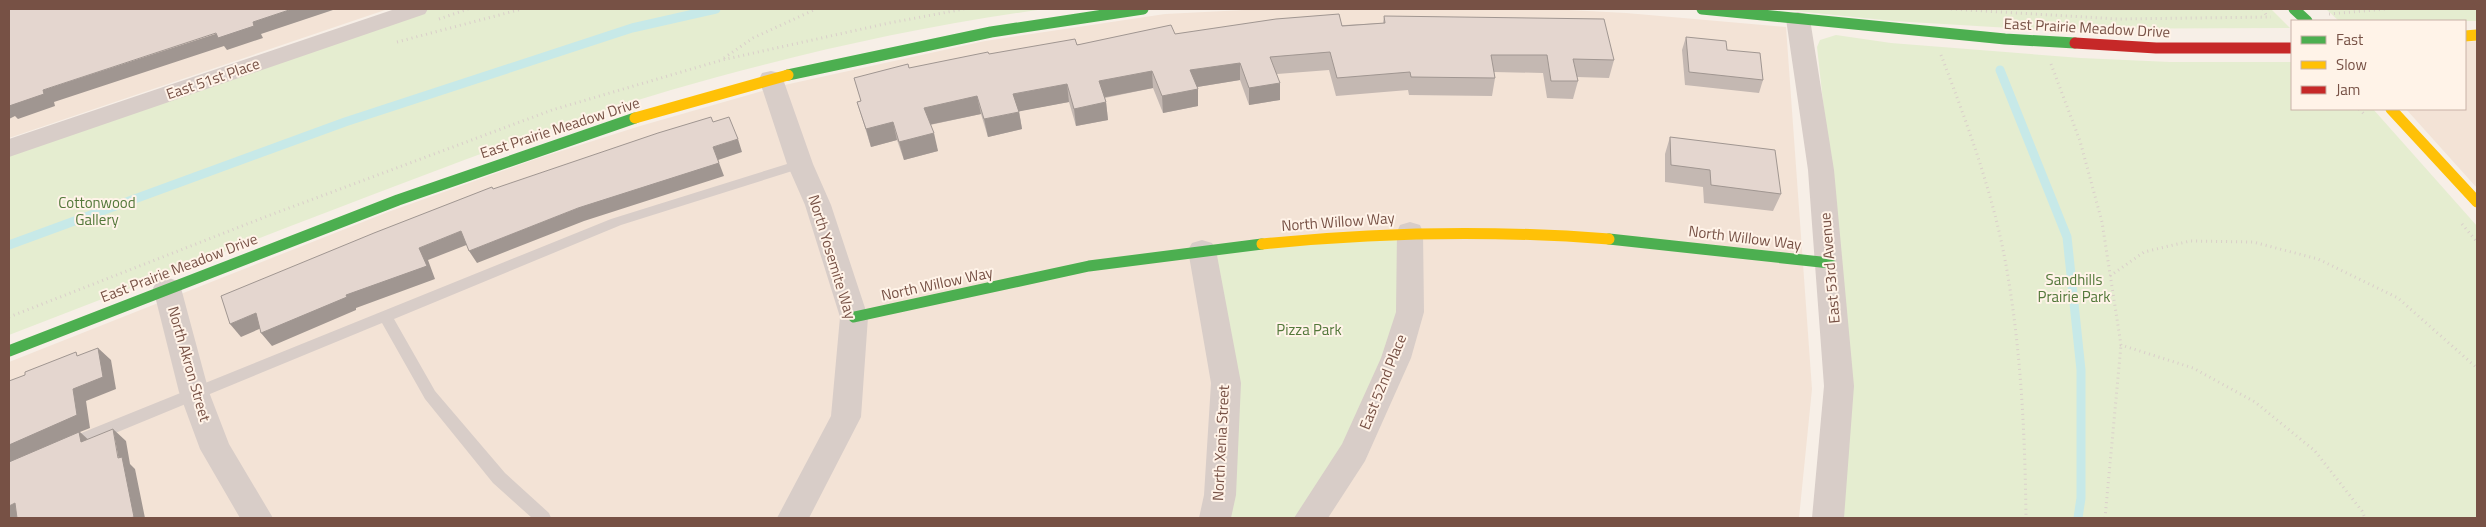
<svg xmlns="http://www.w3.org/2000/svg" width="2486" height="527" font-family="'Titillium Web',sans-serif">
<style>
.residential{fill:#f3e3d6}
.green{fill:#e5edd0}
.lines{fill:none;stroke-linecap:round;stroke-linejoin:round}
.stream{stroke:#c7e9e8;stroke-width:9}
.path{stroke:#dacfca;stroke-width:3;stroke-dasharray:1 4;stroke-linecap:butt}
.lane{fill:#d8cdc8;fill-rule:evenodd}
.street{fill:#d8cdc8;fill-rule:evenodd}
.fast{stroke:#4caf50;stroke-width:11}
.slow{stroke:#ffc107;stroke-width:11}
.jam{stroke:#c62828;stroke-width:11}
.wall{fill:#c4b8b2}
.shaded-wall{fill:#a09691}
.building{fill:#e4d6cf;stroke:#a09691}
.labels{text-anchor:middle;stroke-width:4;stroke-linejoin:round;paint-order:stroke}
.street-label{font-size:15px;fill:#775145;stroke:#fff3e8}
.park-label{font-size:15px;fill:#53783a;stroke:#fff3e8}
</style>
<rect width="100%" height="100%" fill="#f7efe7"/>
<!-- residential -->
<g class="residential">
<path d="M9 9H388L9 138Z"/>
<path d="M1264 9H1549L1626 13 1786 27 1812 389 1799 518H9V362L388 212 536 159 640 126 780 86 985 41 1165 14Z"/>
<path d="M2477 41V188L2406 109H2465V42Z"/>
</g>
<!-- green -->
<g class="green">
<path d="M429 9H1045C920 26 792 55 671 90 555 124 443 168 330 211 223 252 116 294 9 335V153Z"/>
<path d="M1776 9H2271L2290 28 2027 29 1893 21Z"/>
<path d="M2326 9H2477V21H2339Z"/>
<path d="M1836 35 1891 43 2081 58 2170 62H2292V109H2373L2477 226V518H1843L1852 402 1833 192 1817 47 1820 40Z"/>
<path d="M1410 232V312L1354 452 1310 518H1215L1220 495 1202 250Z"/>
</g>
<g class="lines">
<!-- stream -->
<g class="stream">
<path d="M2000 70 2067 237 2081 370V498L2078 518"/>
<path d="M9 245 345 122 632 28 716 9"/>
</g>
<!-- path -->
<g class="path">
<path d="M1951 9 2118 19 2271 17"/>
<path d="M2263 9 2267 17"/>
<path d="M2329 14 2386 9"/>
<path d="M439 19 468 9"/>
<path d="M397 42 522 9"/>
<path d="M1941 55C1967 123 1993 193 2006 265 2021 349 2025 433 2026 518"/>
<path d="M724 58 753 38 816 9"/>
<path d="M2051 64 2080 141 2102 222 2121 345 2193 368 2255 402 2315 451 2362 511 2365 518"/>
<path d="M2359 109 2366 116"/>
<path d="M2462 224 2477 242"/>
<path d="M2110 276 2144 252 2190 241 2253 242 2318 259 2398 298 2477 368"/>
<path d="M9 317 265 217 552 110 722 60 889 23 964 9"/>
<path d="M2105 518 2121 345"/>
</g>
<!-- lane -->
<path class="lane" d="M800 160 805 161 806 164 805 167 621 225 394 319 435 391 505 473 549 513 551 518H532L493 483 425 399 382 323 74 450 69 451 64 450 61 445 64 440 611 219Z"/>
<!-- street -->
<g class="street">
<path d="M395 9H428L425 14 9 157V139Z"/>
<path d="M1798 12 1806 14 1810 19 1834 170 1854 386 1844 518H1812L1824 386 1808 170 1786 19 1790 14Z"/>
<path d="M771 71 780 73 783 79 813 164 831 205 868 317 861 417 809 518H777L831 416 840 317 805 205 787 164 759 79 762 73Z"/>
<path d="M1410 222 1420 225 1423 232 1424 312 1411 358 1365 461 1328 518H1294L1342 444 1381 358 1396 312 1397 232 1400 225Z"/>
<path d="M1202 240 1212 243 1216 250 1241 383 1236 495 1231 518H1199L1204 495 1211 383 1188 250 1192 243Z"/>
<path d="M167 277 177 281 181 288 209 392 229 444 273 518H240L200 449 179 392 153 288 157 281Z"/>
</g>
<!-- fast -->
<g class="fast">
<path d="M1702 9 2005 39 2075 43"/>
<path d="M2294 9 2307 21"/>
<path d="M788 75 991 32 1143 9"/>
<path d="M1609 239 1830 263"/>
<path d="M854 317 1089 266 1262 244"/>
<path d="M9 351 398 200 635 118"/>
</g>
<!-- slow -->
<g class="slow">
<path d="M2465 36 2477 35"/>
<path d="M2391 109 2477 202"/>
<path d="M635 118 788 75"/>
<path d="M1262 244C1378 232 1493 230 1609 239"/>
</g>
<!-- jam -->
<path class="jam" d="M2075 43 2156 48H2292"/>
</g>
<!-- wall -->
<g class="wall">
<path d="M1384 16 1614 60 1609 78 1577 77 1578 81 1573 99 1547 98 1543 73 1494 72 1495 78 1492 96 1409 95 1408 90 1336 96 1329 70 1277 74 1280 100 1249 105 1240 80 1197 87 1198 89V106L1163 113 1153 88 1105 98 1106 102 1108 120 1076 126 1069 102 1019 111 1022 129 988 137 981 114 930 125 938 151 904 160 897 140 871 147 857 102 861 101 854 78 989 54 1175 34 1383 23Z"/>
<path d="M1686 37 1763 80 1759 93 1685 85 1682 50Z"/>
<path d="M1670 137 1781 194 1773 211 1704 203 1703 187 1665 182V154Z"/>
</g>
<!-- shaded-wall -->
<g class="shaded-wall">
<path d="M292 9H336L261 34 263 38 227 50 224 46 54 102 55 106 18 119 15 116 9 119V106L43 90Z"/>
<path d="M1240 63V80L1191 88 1190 70Z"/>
<path d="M1152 71 1153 88 1101 98 1099 81Z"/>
<path d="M1280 83V100L1249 105V88Z"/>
<path d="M1067 84 1069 102 1016 112 1013 94Z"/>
<path d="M1198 89V106L1163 113 1162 96Z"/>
<path d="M977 96 981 114 928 125 924 108Z"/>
<path d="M1106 102 1108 120 1076 126 1074 109Z"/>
<path d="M1019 112 1022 129 988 137 984 119Z"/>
<path d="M893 122 897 140 871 147 866 129Z"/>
<path d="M934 133 938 151 904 160 899 142Z"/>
<path d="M738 139 742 152 718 160 724 176 584 221 477 263 469 251 578 208 713 147Z"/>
<path d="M461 231 469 244 428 260 435 279 356 308V310L272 346 261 333 346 295 419 248Z"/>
<path d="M256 313 266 326 241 337 230 324Z"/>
<path d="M98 348 111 360 116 389 86 401 90 428 80 432 93 444 9 463V445L73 389Z"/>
<path d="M113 429 126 441 130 464 135 469 145 518H130Z"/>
<path d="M15 503 23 518H9V506Z"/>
</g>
<!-- building -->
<g class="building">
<path d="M9 9H292L253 22 254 26 218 38 216 33 43 90 44 94 9 106Z"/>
<path d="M1339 14 1342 26 1385 23 1384 16 1604 19 1614 60 1573 59 1578 81H1551L1547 55H1491L1495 78 1411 77 1410 72 1337 78 1330 52 1270 57 1280 83 1249 88 1240 63 1190 70 1198 89 1162 96 1152 71 1099 81 1106 102 1074 109 1067 84 1013 94 1019 112 984 119 977 96 924 108 934 133 899 142 893 122 866 129 857 102 861 101 854 78 908 64 909 68 988 52 989 54 1075 39 1077 45 1171 25 1175 34 1276 19Z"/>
<path d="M1686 37 1726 41 1727 50 1760 53 1763 80 1689 72Z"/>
<path d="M711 117 713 122 729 117 738 139 713 147 719 163 578 208 469 251 461 231 419 248 427 266 346 295 347 297 261 333 256 313 230 324 221 296 374 233 492 187 493 189 658 133Z"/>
<path d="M1670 137 1775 150 1781 194 1711 185 1710 170 1671 165Z"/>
<path d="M98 348 103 377 73 389 77 415 9 445V381L25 375V372L76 352 77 356Z"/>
<path d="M113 429 118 458 122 457 134 517 130 518H17L15 503 9 506V462L79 432 81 442Z"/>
</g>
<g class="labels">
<!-- street labels -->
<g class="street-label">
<text transform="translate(2087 28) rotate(3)" y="5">East Prairie Meadow Drive</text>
<text transform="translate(213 79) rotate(-19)" y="5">East 51st Place</text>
<text transform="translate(560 128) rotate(-18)" y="5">East Prairie Meadow Drive</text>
<text transform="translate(1338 222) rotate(-4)" y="5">North Willow Way</text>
<text transform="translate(1745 238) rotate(7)" y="5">North Willow Way</text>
<text transform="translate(832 257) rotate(73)" y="5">North Yosemite Way</text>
<text transform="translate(179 268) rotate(-21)" y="5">East Prairie Meadow Drive</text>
<text transform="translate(1830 268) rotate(-95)" y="5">East 53rd Avenue</text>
<text transform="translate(937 284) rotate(-12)" y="5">North Willow Way</text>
<text transform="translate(189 364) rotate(74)" y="5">North Akron Street</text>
<text transform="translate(1383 382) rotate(-68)" y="5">East 52nd Place</text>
<text transform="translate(1221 443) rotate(-87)" y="5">North Xenia Street</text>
</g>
<!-- park labels -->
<g class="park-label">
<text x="97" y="208">Cottonwood<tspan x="97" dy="17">Gallery</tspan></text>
<text x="2074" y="285">Sandhills<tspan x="2074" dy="17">Prairie Park</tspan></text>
<text x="1309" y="335">Pizza Park</text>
</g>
</g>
<!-- border -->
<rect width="2486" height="527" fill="none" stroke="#775145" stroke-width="20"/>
<!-- legend -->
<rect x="2291" y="20" width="175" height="90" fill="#fff3e8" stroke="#c9b2a7"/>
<rect x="2301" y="36" width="25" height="8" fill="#4caf50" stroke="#c9b2a7"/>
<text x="2336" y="45" font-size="15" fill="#775145">Fast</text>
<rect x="2301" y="61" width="25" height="8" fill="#ffc107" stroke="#c9b2a7"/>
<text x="2336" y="70" font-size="15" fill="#775145">Slow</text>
<rect x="2301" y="86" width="25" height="8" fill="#c62828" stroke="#c9b2a7"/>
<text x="2336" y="95" font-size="15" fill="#775145">Jam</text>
</svg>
